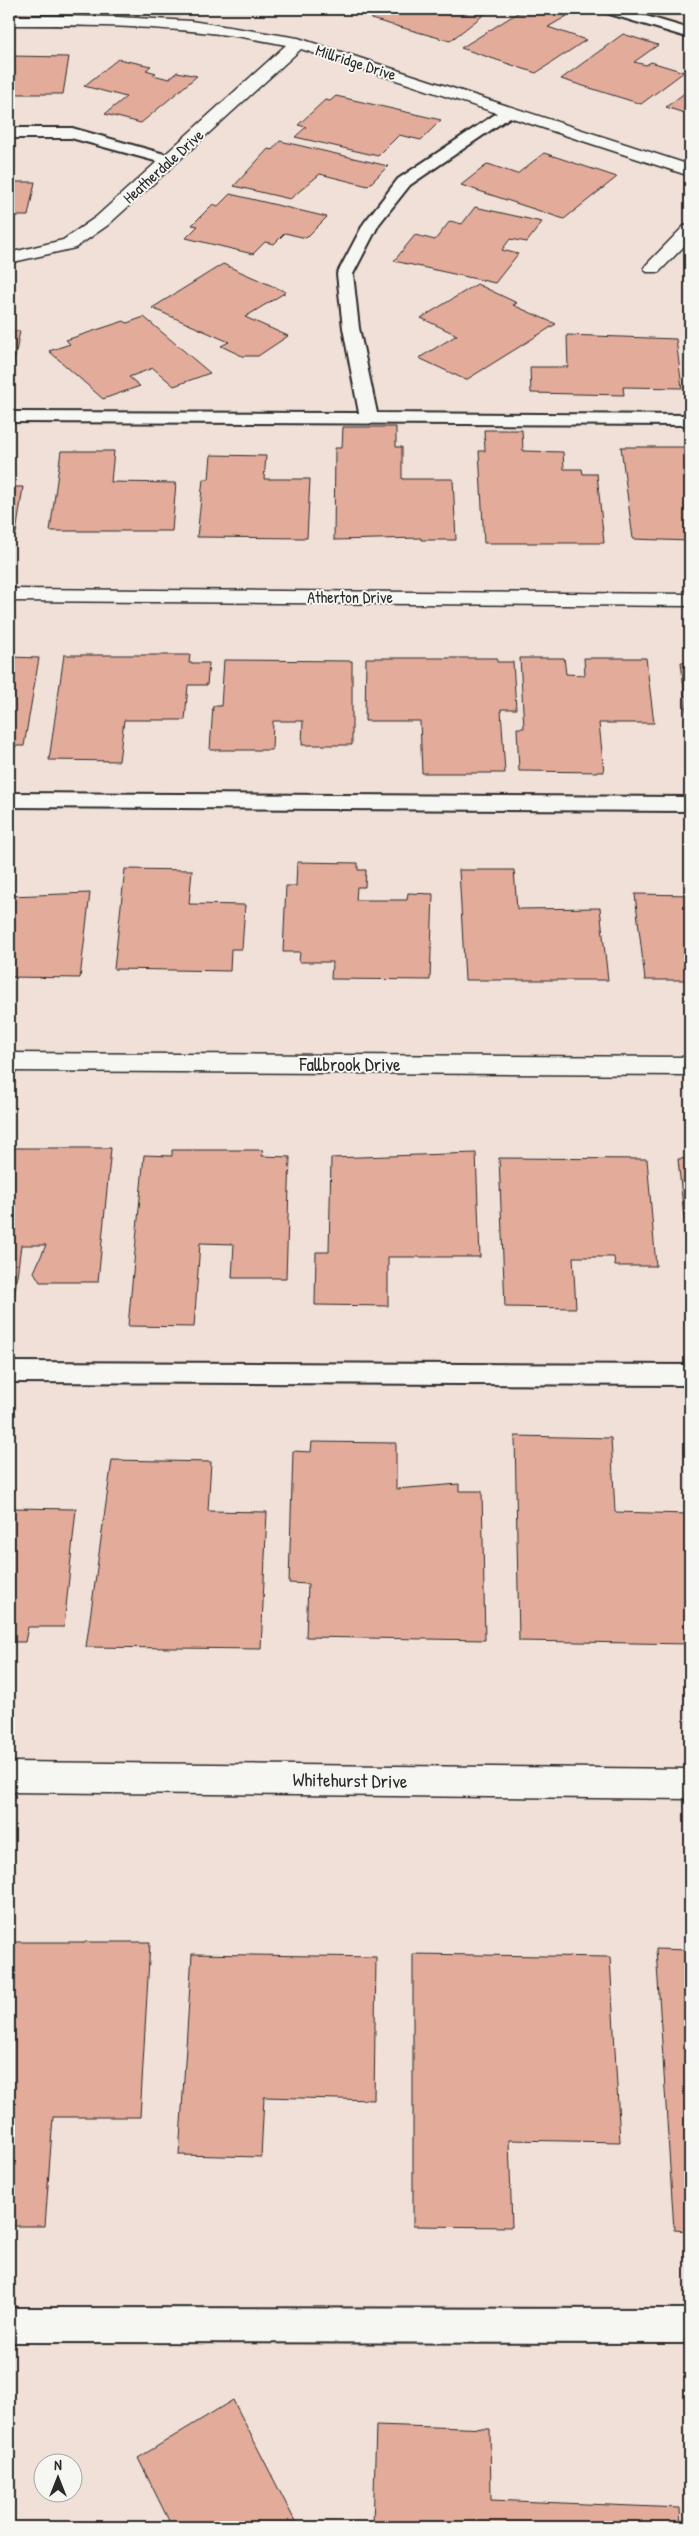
<svg xmlns="http://www.w3.org/2000/svg" width="699" height="2536" font-family="'Patrick Hand',sans-serif">
<style>
.building{fill:#e3ab9a;stroke:#2b2b2b}
.lines{fill:none;stroke-linecap:round;stroke-linejoin:round}
.lane-casing{stroke:#2b2b2b;stroke-width:4}
.street-casing{stroke:#2b2b2b;stroke-width:3}
.secondary-casing{stroke:#2b2b2b;stroke-width:3}
.lane{fill:#f6f6f2;fill-rule:evenodd}
.street{fill:#f6f6f2;fill-rule:evenodd}
.secondary{fill:#f6f6f2;fill-rule:evenodd}
.labels{text-anchor:middle;stroke-width:4;stroke-linejoin:round;paint-order:stroke}
.far-street-label{font-size:16px;fill:#2b2b2b;stroke:#f6f6f2}
.street-label{font-size:19px;fill:#2b2b2b;stroke:#f6f6f2}
</style>
<rect width="100%" height="100%" fill="#f0e0d8"/>
<filter id="ink" filterUnits="userSpaceOnUse"><feTurbulence type="fractalNoise" baseFrequency=".02" numOctaves="2"/><feDisplacementMap in="SourceGraphic" scale="10" xChannelSelector="R" yChannelSelector="G"/><feConvolveMatrix kernelMatrix="1 2 1 2 8 2 1 2 1" color-interpolation-filters="sRGB"/></filter>
<g filter="url(#ink)">
<!-- building -->
<g class="building">
<path d="M386 9H470L486 13 450 41 371 19Z"/>
<path d="M524 9H546L567 16 548 27 586 40 536 73 461 48Z"/>
<path d="M623 34 658 45 634 62 646 65 651 62 684 72 641 104 561 79Z"/>
<path d="M9 56 69 57 63 94H9Z"/>
<path d="M118 59 151 66 146 70 156 73 153 75 169 79 177 72 197 76 141 123 105 114 126 97 84 86Z"/>
<path d="M690 89V115L666 107Z"/>
<path d="M336 96 441 120 421 140 399 135 378 156 295 137 306 127 298 125 325 100 330 101Z"/>
<path d="M280 141 388 166 368 186 320 174 290 199 234 186 268 149 272 150Z"/>
<path d="M544 153 617 177 564 219 461 185 488 164 517 174Z"/>
<path d="M9 182H35L28 216H9Z"/>
<path d="M230 194 327 217 306 238 285 233 274 244 265 242 253 254 186 238 198 226 192 225 213 204 218 206Z"/>
<path d="M475 207 542 222 527 242 510 239 502 250 518 254 495 283 394 261 415 235 435 240 450 221 462 224Z"/>
<path d="M223 264 286 292 245 317 288 336 258 356H242L221 346 229 342 152 308Z"/>
<path d="M477 284 517 303 513 305 556 324 466 380 419 358 457 335 421 318Z"/>
<path d="M144 317 210 373 174 386 153 368 129 377 140 386 103 399 49 351 70 344 66 340 124 321 127 323Z"/>
<path d="M9 331H20L9 389Z"/>
<path d="M567 335 676 339 682 388 623 387 624 395 531 393 530 367H568Z"/>
<path d="M343 427H396V447H402V479H453L456 540H421V538L334 540 335 448H342Z"/>
<path d="M484 430H522L523 451 563 452 564 469H582L583 474H597L604 543H484L479 451H485Z"/>
<path d="M621 447H685L690 481V541L633 539Z"/>
<path d="M61 451H114L111 482 176 483 172 531H50Z"/>
<path d="M211 455 266 456 264 479H310L307 538 197 537 203 479H209Z"/>
<path d="M9 487H23L16 534H9Z"/>
<path d="M64 655H190L189 663H209L207 685H188L185 720H124L119 761 49 760Z"/>
<path d="M9 657 39 658 24 746H9Z"/>
<path d="M366 658H497V662H513L516 709H501L505 773H422L420 721H365Z"/>
<path d="M520 658H564L566 674 585 675 584 658H646L654 723H599L604 772 519 771 517 728H524Z"/>
<path d="M224 660 352 661V745H302L303 721H273L272 750H210L213 706H221Z"/>
<path d="M681 662H690V746Z"/>
<path d="M297 862 358 863V870H366L365 887H357L356 900H407L408 893 433 894 430 980 331 979 332 962H299L300 952H283L286 886H296Z"/>
<path d="M125 869 192 870 189 904 245 905 242 949H231L230 971 114 969Z"/>
<path d="M459 870H514L517 909 600 908 608 980H465Z"/>
<path d="M90 893 80 978 9 977V896Z"/>
<path d="M635 894 690 895V980H645Z"/>
<path d="M9 1148H111L98 1282H40L34 1272 46 1245H21L12 1315H9Z"/>
<path d="M172 1150H263L262 1156 290 1157 286 1278H232L234 1244 200 1243 194 1327 128 1326 144 1155 172 1156Z"/>
<path d="M476 1153 480 1257H388V1306L315 1305 316 1252H329L331 1158Z"/>
<path d="M499 1158 647 1159 656 1266H615L614 1257H573L576 1308 505 1307Z"/>
<path d="M690 1158V1276L678 1159Z"/>
<path d="M515 1436 611 1438 615 1512 688 1514 690 1644 519 1641Z"/>
<path d="M312 1442 396 1443V1489L459 1484V1491H482L485 1640 306 1637 308 1584 289 1583 293 1451 311 1452Z"/>
<path d="M112 1460 211 1462 208 1511 267 1512 261 1649 86 1647Z"/>
<path d="M9 1508 76 1509 64 1627H28L25 1642H9Z"/>
<path d="M9 1942H150L140 2117H53L45 2226H9Z"/>
<path d="M656 1949 690 1950V2231L674 2230Z"/>
<path d="M192 1954 376 1957 374 2100 264 2097 261 2157 179 2155Z"/>
<path d="M413 1954 610 1957 620 2142 509 2140 512 2227 413 2226Z"/>
<path d="M233 2400 298 2527H172L138 2458Z"/>
<path d="M376 2425 490 2429 491 2500 680 2508 681 2527H373Z"/>
</g>
<g class="lines">
<!-- lane casing -->
<g class="lane-casing">
<g id="lane">
<path d="M601 9H622L690 29V38L603 12Z"/>
<path d="M508 107 516 112 513 115 410 185 379 224 353 274 359 328 377 413 690 415V425L9 422V412L359 413 343 328 337 274 364 223 398 179 503 109Z"/>
<path d="M9 128H72L175 157 178 160 170 165 71 138H9Z"/>
<path d="M9 793 690 797V811L9 807Z"/>
<path d="M9 1362 690 1365V1385L9 1382Z"/>
<path d="M9 2308 690 2309V2343L9 2342Z"/>
</g>
</g>
<!-- street casing -->
<g class="street-casing">
<g id="street">
<path d="M9 15 118 17 191 21 298 38 690 165V176L301 49 108 225 75 248 9 263V253L63 240 96 217 286 45C195 26 102 25 9 25Z"/>
<path d="M690 225V240L659 272H647L644 268 647 264 684 226Z"/>
<path d="M9 589 690 594V606L9 601Z"/>
<path d="M9 1053 690 1057V1075L9 1071Z"/>
</g>
</g>
<!-- secondary casing -->
<g class="secondary-casing">
<path id="secondary" d="M9 1762 690 1769V1799L9 1792Z"/>
</g>
<!-- lane -->
<use href="#lane" class="lane"/>
<!-- street -->
<use href="#street" class="street"/>
<!-- secondary -->
<use href="#secondary" class="secondary"/>
</g>
</g>
<g class="labels">
<!-- far-street labels -->
<g class="far-street-label">
<text transform="translate(356 62) rotate(18)" y="6">Millridge Drive</text>
<text transform="translate(163 166) rotate(-42)" y="6">Heatherdale Drive</text>
<text x="350" y="603">Atherton Drive</text>
</g>
<!-- street labels -->
<g class="street-label">
<text x="350" y="1071">Fallbrook Drive</text>
<text transform="translate(350 1780) rotate(1)" y="7">Whitehurst Drive</text>
</g>
</g>
<!-- margin -->
<rect width="699" height="2536" fill="none" stroke="#f6f6f2" stroke-width="30"/>
<rect x="15" y="15" width="669" height="2506" fill="none" stroke="#2b2b2b" stroke-width="2" filter="url(#ink)"/>
<!-- north arrow -->
<g transform="translate(58 2478)"><circle r="24" fill="#f6f6f2" stroke="#a5a5a2"/>
<path d="M0-4L9 19L0 12L-9 19Z" fill="#2b2b2b"/>
<text y="-8" font-size="14" font-weight="bold" text-anchor="middle" fill="#2b2b2b">N</text>
</g>
</svg>
